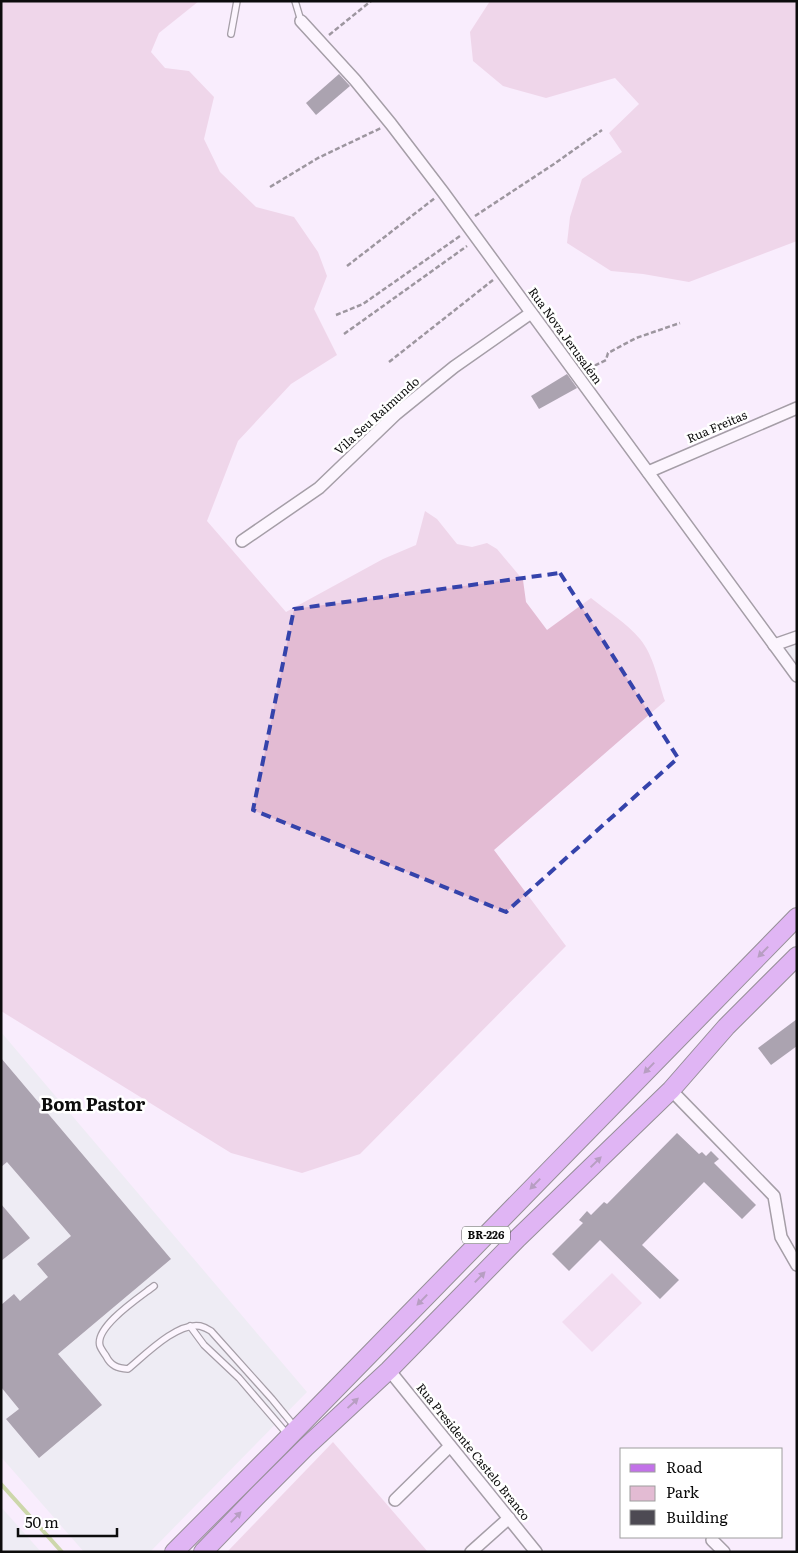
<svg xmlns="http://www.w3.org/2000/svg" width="798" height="1553" font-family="Literata,serif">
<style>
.industrial{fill:#e1eae8}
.green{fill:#e3bbd3}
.pitch{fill:#ebcbe3}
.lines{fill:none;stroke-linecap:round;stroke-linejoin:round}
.stream{stroke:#97bd47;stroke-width:4}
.building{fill:#4d4a53}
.lane-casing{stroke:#3f3f3f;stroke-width:8}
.street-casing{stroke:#3f3f3f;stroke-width:14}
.primary-casing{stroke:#1d1d1d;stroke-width:20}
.path{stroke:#2e2e2e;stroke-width:2.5;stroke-dasharray:5 2.5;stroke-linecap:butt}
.lane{stroke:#fff;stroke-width:5.5}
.street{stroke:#fff;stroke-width:11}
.primary{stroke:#c272e8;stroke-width:18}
.oneway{fill:#673f7a}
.marked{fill:none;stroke:#3543ab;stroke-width:4;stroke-dasharray:10 6;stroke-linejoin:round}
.labels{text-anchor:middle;stroke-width:5;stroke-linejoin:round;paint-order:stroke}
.shield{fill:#fff;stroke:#555;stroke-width:1}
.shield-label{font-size:11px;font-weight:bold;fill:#0c0c0c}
.street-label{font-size:12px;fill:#0c0c0c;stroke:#fff}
.district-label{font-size:18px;font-weight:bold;fill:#0c0c0c;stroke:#fff}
</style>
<rect width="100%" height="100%" fill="#f9edfd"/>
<!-- industrial -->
<g class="industrial">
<path d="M797 644V664L786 649Z"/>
<path d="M1 1032 307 1392 150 1552H84L1 1457Z"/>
<path d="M1 1507 41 1552H1Z"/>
</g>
<!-- green -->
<g class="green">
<path d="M1 1H199L159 33 151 52 165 68 189 71 214 97 204 139 220 172 256 207 294 217 318 252 327 276 314 309 337 355 291 384 238 441 207 521 286 612 383 559 416 545 425 511 437 519 457 544 472 547 487 543 497 549 523 580 526 602 547 630 591 598C607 611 627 623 640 639 654 656 658 681 665 701L494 850 566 946 360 1154 302 1173 231 1153 1 1011Z"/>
<path d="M490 1H797V241L689 282 643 274 611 271 567 243 570 217 582 179 622 152 609 133 639 104 615 78 546 98 503 86 473 61 470 32Z"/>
<path d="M333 1442 428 1552H227Z"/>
</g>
<!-- pitch -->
<path class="pitch" d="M612 1273 642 1303 592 1352 562 1322Z"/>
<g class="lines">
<!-- stream -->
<path class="stream" d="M1 1484 62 1552"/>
</g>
<!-- building -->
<g class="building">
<path d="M339 74 350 86 316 115 306 103Z"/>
<path d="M567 374 577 388 539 409 531 396Z"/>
<path d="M797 1019V1046L771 1065 758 1048Z"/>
<path d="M1 1058 171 1259 58 1354 102 1405 39 1458 6 1419 19 1409 1 1387V1305L14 1294 20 1301 48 1277 37 1264 71 1236 7 1162 1 1167Z"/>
<path d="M677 1133 699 1154 702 1152 706 1156 711 1151 719 1159 714 1163 756 1205 742 1219 704 1182 642 1245 679 1280 660 1299 600 1240 569 1271 552 1254 583 1223 579 1220 587 1211 591 1215 604 1202 607 1204Z"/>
<path d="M1 1204 30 1238 1 1261Z"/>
</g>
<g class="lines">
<!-- lane casing -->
<g class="lane-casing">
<g id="lane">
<path d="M295 1 301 21"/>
<path d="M231 34 237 1"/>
<path d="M154 1286C140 1297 94 1327 100 1346 101 1349 104 1353 106 1356 111 1366 117 1368 128 1369 145 1355 177 1322 200 1326 204 1327 208 1329 211 1331L272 1399 295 1427"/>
<path d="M190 1326 204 1345 239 1378 288 1435"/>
</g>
</g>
<!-- street casing -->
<g class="street-casing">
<g id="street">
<path d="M301 21 355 80 391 124 443 192 797 676"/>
<path d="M648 472 797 408"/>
<path d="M242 541 319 488 396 414 454 367 531 313"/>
<path d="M774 645 797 637"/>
<path d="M671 1090 774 1196 781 1237 797 1265"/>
<path d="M389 1370 536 1552"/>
<path d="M395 1500 450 1446"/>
<path d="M712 1540 724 1552"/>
<path d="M471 1552 509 1518"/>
</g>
</g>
<!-- primary casing -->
<g class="primary-casing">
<g id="primary">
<path d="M174 1552 279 1447 797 917"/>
<path d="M203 1552 258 1495 306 1447 389 1370 518 1238 671 1090 726 1027 797 956"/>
</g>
</g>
<!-- path -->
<g class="path">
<path d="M329 35 371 1"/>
<path d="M270 187 318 158 381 128"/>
<path d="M475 216 554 164 602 130"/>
<path d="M347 266 435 198"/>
<path d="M336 315 363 304 460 236"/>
<path d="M344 334 467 246"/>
<path d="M389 362 493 280"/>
<path d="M588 369 606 360 608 353 636 338 680 323"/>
</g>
<!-- lane -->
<use href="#lane" class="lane"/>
<!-- street -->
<use href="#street" class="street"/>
<!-- primary -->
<use href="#primary" class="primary"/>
</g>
<!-- one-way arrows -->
<defs><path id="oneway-solid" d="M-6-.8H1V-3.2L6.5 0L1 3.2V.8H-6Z" transform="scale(1.25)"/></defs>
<g class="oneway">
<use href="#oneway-solid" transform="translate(763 952) rotate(134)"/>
<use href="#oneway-solid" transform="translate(649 1068) rotate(134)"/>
<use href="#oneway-solid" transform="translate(596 1162) rotate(-44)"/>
<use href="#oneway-solid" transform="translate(535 1184) rotate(134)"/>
<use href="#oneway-solid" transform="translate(480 1277) rotate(-46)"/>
<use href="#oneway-solid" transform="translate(422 1300) rotate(134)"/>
<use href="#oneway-solid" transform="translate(353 1403) rotate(-43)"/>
<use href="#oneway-solid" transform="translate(236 1517) rotate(-46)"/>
</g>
<!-- marked area -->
<path d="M0 0H798V1553H0ZM560 573 678 758 506 912 253 810 294 609Z" fill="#f9edfd" fill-opacity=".55" fill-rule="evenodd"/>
<path class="marked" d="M560 573 678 758 506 912 253 810 294 609Z"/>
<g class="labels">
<!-- shield labels -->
<rect class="shield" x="462" y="1226.5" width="48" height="17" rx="4"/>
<g class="shield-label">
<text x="486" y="1239">BR-226</text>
</g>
<!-- street labels -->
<g class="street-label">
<text transform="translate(565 336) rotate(54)" y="4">Rua Nova Jerusalém</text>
<text transform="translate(377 416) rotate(-42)" y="4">Vila Seu Raimundo</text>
<text transform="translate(717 427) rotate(-23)" y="4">Rua Freitas</text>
<text transform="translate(473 1452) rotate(51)" y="4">Rua Presidente Castelo Branco</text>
</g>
<!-- district labels -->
<g class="district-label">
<text x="93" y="1111">Bom Pastor</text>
</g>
</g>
<!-- border -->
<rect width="798" height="1553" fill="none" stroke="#0c0c0c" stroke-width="5"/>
<!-- legend -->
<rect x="620" y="1448" width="162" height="90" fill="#ffffff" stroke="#9e9e9e"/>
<rect x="630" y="1464" width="25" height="8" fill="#c272e8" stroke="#9e9e9e"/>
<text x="666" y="1473" font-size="15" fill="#0c0c0c">Road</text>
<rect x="630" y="1486" width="25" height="15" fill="#e3bbd3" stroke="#9e9e9e"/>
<text x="666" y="1498" font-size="15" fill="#0c0c0c">Park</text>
<rect x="630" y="1510" width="25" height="15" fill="#4d4a53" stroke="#9e9e9e"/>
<text x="666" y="1523" font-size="15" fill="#0c0c0c">Building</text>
<!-- scale -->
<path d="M18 1528v8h99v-8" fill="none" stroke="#0c0c0c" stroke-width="2.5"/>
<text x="25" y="1528" font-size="15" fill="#0c0c0c" stroke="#ffffff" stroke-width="4" paint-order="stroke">50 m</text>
</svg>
